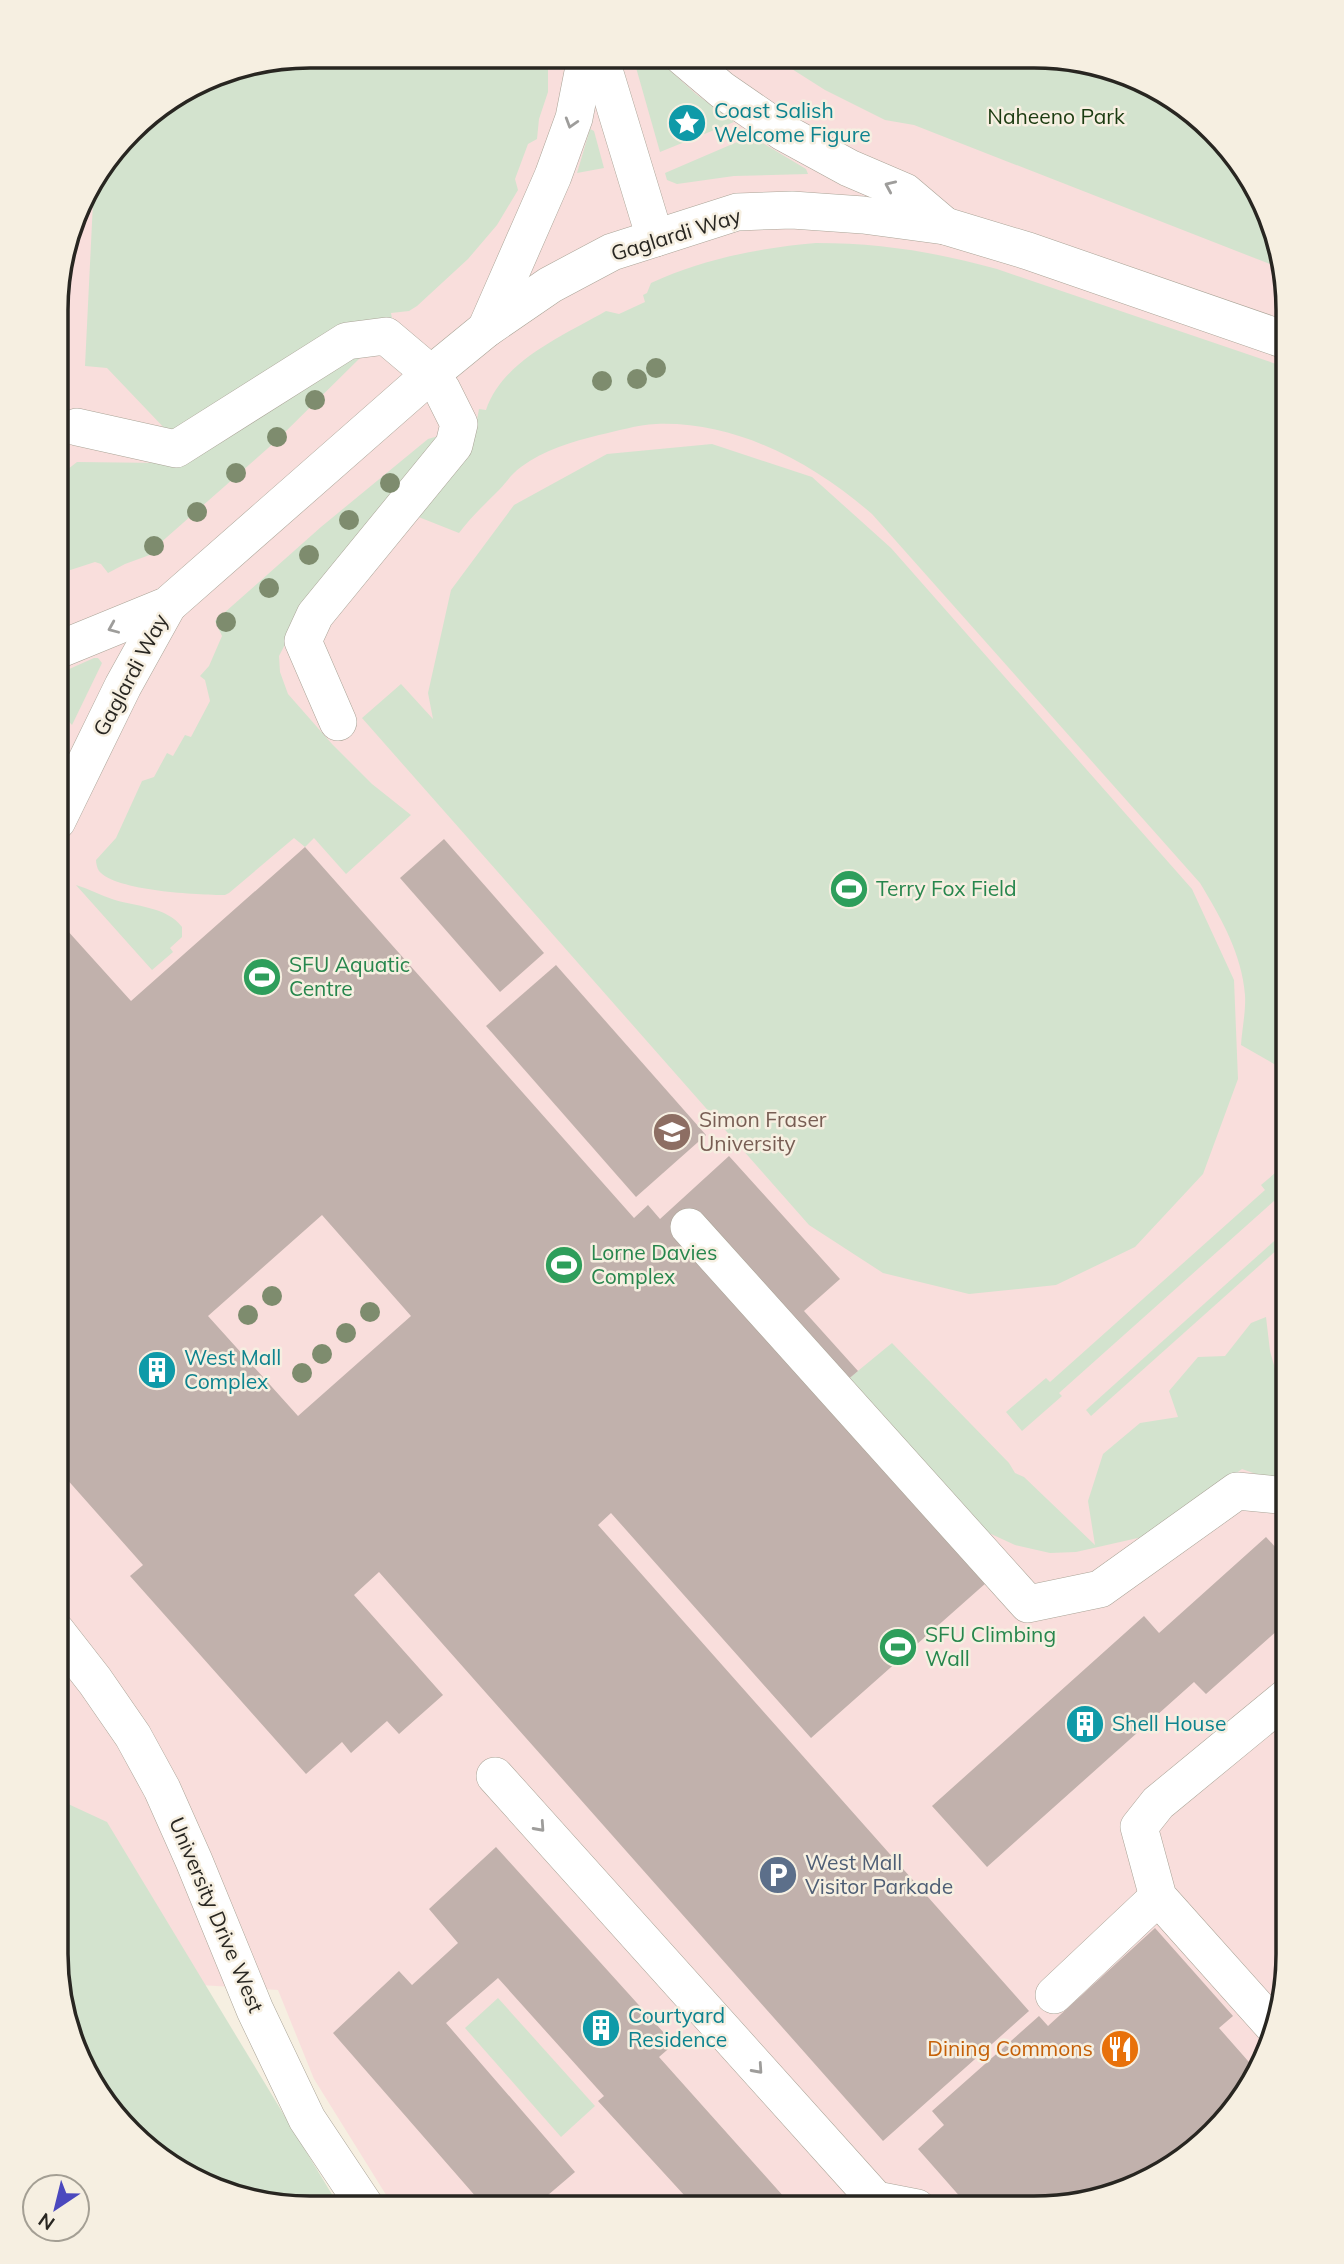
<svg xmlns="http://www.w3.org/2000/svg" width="1344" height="2264" font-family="Mulish,sans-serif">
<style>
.education{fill:#f9dedc}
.green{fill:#d3e3ce}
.building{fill:#c1b1ac;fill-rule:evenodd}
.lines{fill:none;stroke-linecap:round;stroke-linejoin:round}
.minor-casing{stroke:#aaa497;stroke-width:38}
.minor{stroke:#fff;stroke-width:37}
.tree{fill:#7e8c6e}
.oneway{stroke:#9e9d9b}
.labels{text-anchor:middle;stroke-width:5;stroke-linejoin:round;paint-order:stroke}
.culture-label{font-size:21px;fill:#0d838f;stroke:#f6efe1;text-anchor:start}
.park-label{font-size:21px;fill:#1b3b10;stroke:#f6efe1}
.street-label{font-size:21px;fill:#282621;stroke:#f6efe1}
.leisure-label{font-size:21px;fill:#27864d;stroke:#f6efe1;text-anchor:start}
.education-label{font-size:21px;fill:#785e54;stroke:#f6efe1;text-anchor:start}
.service-label{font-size:21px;fill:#4e5e75;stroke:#f6efe1;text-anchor:start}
.food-label{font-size:21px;fill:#c56008;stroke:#f6efe1;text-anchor:end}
.rim{fill:none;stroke:#282621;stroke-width:3.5}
</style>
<rect width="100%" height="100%" fill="#f6efe1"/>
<!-- education -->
<path class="education" d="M310 56 1068 58 1189 109 1269 213 1288 310 1287 1971 1274 2036 1236 2108 1131 2189 1035 2208 393 2206 314 2079 278 1990 184 1984 56 1954 58 277 82 197 142 119 213 75Z"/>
<!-- green -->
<g class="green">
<path d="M310 56 548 57V92L539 119 537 139 528 144 515 179 518 190 497 225 468 259 417 306 409 311 391 313 393 324 181 432H168L107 368 85 366 94 182 142 119 213 75Z"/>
<path d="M633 57H655L696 94 734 122 660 152Z"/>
<path d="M773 57 1068 58 1189 109 1269 213 1280 268 914 125 885 120 825 90Z"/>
<path d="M590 129 594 131 604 168 577 173Z"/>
<path d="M751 136 806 169 808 174 734 176 677 184 667 180 665 173Z"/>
<path d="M816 243C880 243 935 252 997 269L1288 368V1072L1241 1045C1242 1029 1246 1011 1245 995 1242 954 1221 918 1200 883L872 514C813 463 737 421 656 424 637 425 617 431 599 435 571 442 544 450 521 467 511 474 507 482 499 490 485 504 471 517 459 533L411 514 473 441 479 409 486 410C503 360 563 336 606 311L619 314 645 302 643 295 647 293 651 283C703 259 759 248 816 243Z"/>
<path d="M341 357H361L276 441 158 545 155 553 125 564 108 573 101 564 95 562 58 574V477L77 462 164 463Z"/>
<path d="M442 435 301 614 279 656 280 672 288 694 332 744 372 784 411 815 346 874 314 838 305 847 294 838 229 893 225 895C199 895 115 891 99 871 97 868 96 863 96 860L116 838 142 781 154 777 167 753 173 756 185 735 191 737 210 701 205 680 200 676 209 666 222 636 215 621 321 527 428 439Z"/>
<path d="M712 444 812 477 891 548 1192 889 1234 980 1238 1079 1203 1174 1135 1247 1056 1285 969 1294 883 1273 809 1225 362 718 401 684 433 719 428 693 451 590 514 505 607 454Z"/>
<path d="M94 658H98L102 663 72 725 58 709V674Z"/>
<path d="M76 885C89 889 100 895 112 899 136 907 166 906 182 927V937L170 948 173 952 152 970Z"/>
<path d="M1288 1162V1195L1277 1204 1274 1201 1059 1393 1062 1396 1022 1431 1006 1412 1046 1378 1050 1382 1265 1190 1261 1185Z"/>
<path d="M1283 1233 1288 1240 1091 1416 1086 1410Z"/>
<path d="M1266 1317 1270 1351 1279 1383 1288 1397 1287 1485 1242 1469 1151 1535 1076 1552 1050 1553 1015 1545 965 1522 842 1384 892 1343 1009 1463 1015 1473 1024 1477 1095 1545 1088 1501 1103 1454 1140 1423 1178 1417 1169 1391 1198 1357 1225 1356 1251 1323Z"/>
<path d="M66 1803 107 1822 339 2206H277L156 2156 75 2051 56 1954V1812Z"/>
<path d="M498 1998 595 2106 561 2137 465 2028Z"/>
</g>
<!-- building -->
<g class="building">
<path d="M444 839 544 953 500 992 400 878Z"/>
<path d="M305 847 634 1218 648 1205 660 1219 729 1156 840 1279 804 1311 858 1371 833 1392 995 1575 811 1738 611 1513 598 1525 1029 2011 883 2141 379 1572 354 1595 443 1695 399 1734 387 1721 351 1753 342 1742 306 1774 130 1576 143 1565 57 1468V1215L59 1213 57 1211V919L131 1001ZM322 1215 411 1316 298 1416 208 1316Z"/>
<path d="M556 965 706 1135 636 1197 486 1026Z"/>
<path d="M1266 1537 1288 1561V1621L1206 1694 1194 1682 987 1867 932 1806 1144 1616 1159 1633Z"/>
<path d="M496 1847 674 2044 659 2057 793 2207H695L598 2101 604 2096 498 1978 446 2023 575 2172 534 2207 484 2206 333 2033 399 1971 412 1985 458 1943 429 1909Z"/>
<path d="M1155 1928 1233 2016 1219 2028 1256 2070 1236 2108 1131 2189 1035 2208H1020L1015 2202 1008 2208H970L918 2149 944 2125 932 2111 1039 2016 1048 2026Z"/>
</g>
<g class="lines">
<!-- minor casing -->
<g class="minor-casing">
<g id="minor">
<path d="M600 57 655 238"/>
<path d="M683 57 722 90 783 132 849 168 905 192 945 226"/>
<path d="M486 329 553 176 574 118 586 57"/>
<path d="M77 427 176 449 347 341 386 336 431 374 442 390 459 424 454 445 315 615 303 641 338 722"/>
<path d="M58 650 168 605 431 374 486 329 550 285 612 252 737 212 792 210 863 215 945 226 1028 251 1288 341"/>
<path d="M57 821 123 686 168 605"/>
<path d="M689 1227 1028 1604 1100 1589 1237 1491 1288 1496"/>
<path d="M56 1631 95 1681 133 1736 162 1789 194 1861 255 2010 307 2119 365 2206"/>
<path d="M495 1776 876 2200 917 2208"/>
<path d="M1054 1995 1158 1897"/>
<path d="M1276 2029 1158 1897 1139 1827 1158 1803 1288 1696"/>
</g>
</g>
<!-- minor -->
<use href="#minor" class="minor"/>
</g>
<!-- trees -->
<g class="tree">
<circle cx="656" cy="368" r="10"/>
<circle cx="637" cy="379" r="10"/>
<circle cx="602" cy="381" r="10"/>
<circle cx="315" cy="400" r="10"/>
<circle cx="277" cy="437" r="10"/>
<circle cx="236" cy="473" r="10"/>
<circle cx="390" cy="483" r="10"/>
<circle cx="197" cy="512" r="10"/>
<circle cx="349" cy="520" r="10"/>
<circle cx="154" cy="546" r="10"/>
<circle cx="309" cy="555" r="10"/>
<circle cx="269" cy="588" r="10"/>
<circle cx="226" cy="622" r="10"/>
<circle cx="272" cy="1296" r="10"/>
<circle cx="370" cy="1312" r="10"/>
<circle cx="248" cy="1315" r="10"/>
<circle cx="346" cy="1333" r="10"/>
<circle cx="322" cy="1354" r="10"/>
<circle cx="302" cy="1373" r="10"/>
</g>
<!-- one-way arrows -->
<defs><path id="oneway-chevron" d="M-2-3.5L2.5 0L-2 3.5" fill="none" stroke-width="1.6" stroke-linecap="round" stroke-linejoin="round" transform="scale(1.75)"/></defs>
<g class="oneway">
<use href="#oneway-chevron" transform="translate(571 123) rotate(107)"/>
<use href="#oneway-chevron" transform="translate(890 186) rotate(-156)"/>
<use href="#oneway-chevron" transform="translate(113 628) rotate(157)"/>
<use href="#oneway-chevron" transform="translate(540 1827) rotate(48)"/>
<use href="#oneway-chevron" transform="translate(758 2069) rotate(48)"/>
</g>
<!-- icons -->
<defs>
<g id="sight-disc" transform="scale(2.0125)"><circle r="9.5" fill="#0f9aa8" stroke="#f6efe1"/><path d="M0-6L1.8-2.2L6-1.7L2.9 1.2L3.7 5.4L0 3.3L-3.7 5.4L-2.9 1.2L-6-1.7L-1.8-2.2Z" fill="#fff"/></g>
<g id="stadium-disc" transform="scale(2.0125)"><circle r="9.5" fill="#2e9e5b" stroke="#f6efe1"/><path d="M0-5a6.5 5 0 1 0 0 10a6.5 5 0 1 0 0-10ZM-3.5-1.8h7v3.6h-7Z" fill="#fff"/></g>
<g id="university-disc" transform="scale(2.0125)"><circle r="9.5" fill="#8d6e63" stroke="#f6efe1"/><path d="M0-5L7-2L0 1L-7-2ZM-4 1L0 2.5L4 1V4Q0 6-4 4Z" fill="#fff"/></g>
<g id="building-disc" transform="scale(2.0125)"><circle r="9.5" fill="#0f9aa8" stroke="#f6efe1"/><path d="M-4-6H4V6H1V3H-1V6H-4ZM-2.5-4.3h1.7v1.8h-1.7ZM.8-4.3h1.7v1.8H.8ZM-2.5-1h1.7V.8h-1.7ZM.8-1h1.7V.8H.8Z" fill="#fff"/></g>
<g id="parking-disc" transform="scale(2.0125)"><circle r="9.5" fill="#5c6f8a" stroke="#f6efe1"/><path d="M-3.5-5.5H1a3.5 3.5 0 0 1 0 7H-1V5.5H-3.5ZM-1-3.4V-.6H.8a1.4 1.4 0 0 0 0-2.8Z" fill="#fff"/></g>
<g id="restaurant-disc" transform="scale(2.0125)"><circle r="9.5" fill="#e8710a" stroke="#f6efe1"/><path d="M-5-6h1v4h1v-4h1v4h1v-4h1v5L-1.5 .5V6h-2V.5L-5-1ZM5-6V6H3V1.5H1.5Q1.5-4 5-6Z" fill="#fff"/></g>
</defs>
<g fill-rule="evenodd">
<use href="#sight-disc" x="687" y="123"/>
<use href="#stadium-disc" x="849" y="889"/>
<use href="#stadium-disc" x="262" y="977"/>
<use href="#university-disc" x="672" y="1132"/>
<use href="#stadium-disc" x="564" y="1265"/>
<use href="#building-disc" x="157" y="1370"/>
<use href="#stadium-disc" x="898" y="1647"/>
<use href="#building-disc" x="1085" y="1724"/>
<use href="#parking-disc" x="778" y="1875"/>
<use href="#building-disc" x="601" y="2028"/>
<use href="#restaurant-disc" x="1120" y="2049"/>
</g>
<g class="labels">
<!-- culture labels -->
<g class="culture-label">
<text x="714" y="118">Coast Salish<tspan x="714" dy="24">Welcome Figure</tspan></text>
<text x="184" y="1365">West Mall<tspan x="184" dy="24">Complex</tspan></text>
<text x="1112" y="1731">Shell House</text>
<text x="628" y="2023">Courtyard<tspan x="628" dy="24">Residence</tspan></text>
</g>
<!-- park labels -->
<g class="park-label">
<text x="1056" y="124">Naheeno Park</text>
</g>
<!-- street labels -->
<g class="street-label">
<text transform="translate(676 235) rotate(-17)" y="7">Gaglardi Way</text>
<text transform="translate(131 675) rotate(-62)" y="7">Gaglardi Way</text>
<text transform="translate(216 1915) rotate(67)" y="7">University Drive West</text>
</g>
<!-- leisure labels -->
<g class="leisure-label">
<text x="876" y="896">Terry Fox Field</text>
<text x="289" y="972">SFU Aquatic<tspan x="289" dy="24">Centre</tspan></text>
<text x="591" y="1260">Lorne Davies<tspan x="591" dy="24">Complex</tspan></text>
<text x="925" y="1642">SFU Climbing<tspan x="925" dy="24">Wall</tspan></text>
</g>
<!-- education labels -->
<g class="education-label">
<text x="699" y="1127">Simon Fraser<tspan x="699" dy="24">University</tspan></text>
</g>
<!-- service labels -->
<g class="service-label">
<text x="805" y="1870">West Mall<tspan x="805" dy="24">Visitor Parkade</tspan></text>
</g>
<!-- food labels -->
<g class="food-label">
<text x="1093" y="2056">Dining Commons</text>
</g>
</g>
<!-- crop -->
<path d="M0 0H1344V2264H0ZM310 68H1034A242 242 0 0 1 1276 310V1954A242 242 0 0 1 1034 2196H310A242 242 0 0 1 68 1954V310A242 242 0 0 1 310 68Z" fill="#f6efe1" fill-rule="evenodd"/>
<path class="rim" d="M310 68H1034A242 242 0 0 1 1276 310V1954A242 242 0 0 1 1034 2196H310A242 242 0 0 1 68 1954V310A242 242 0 0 1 310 68Z"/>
<!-- north arrow -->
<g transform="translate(56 2208) rotate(215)"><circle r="33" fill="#f6efe1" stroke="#a49f94" stroke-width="2"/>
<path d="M0-5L12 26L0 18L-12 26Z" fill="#4b48be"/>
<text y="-10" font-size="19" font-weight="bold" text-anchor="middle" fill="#282621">N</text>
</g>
</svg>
